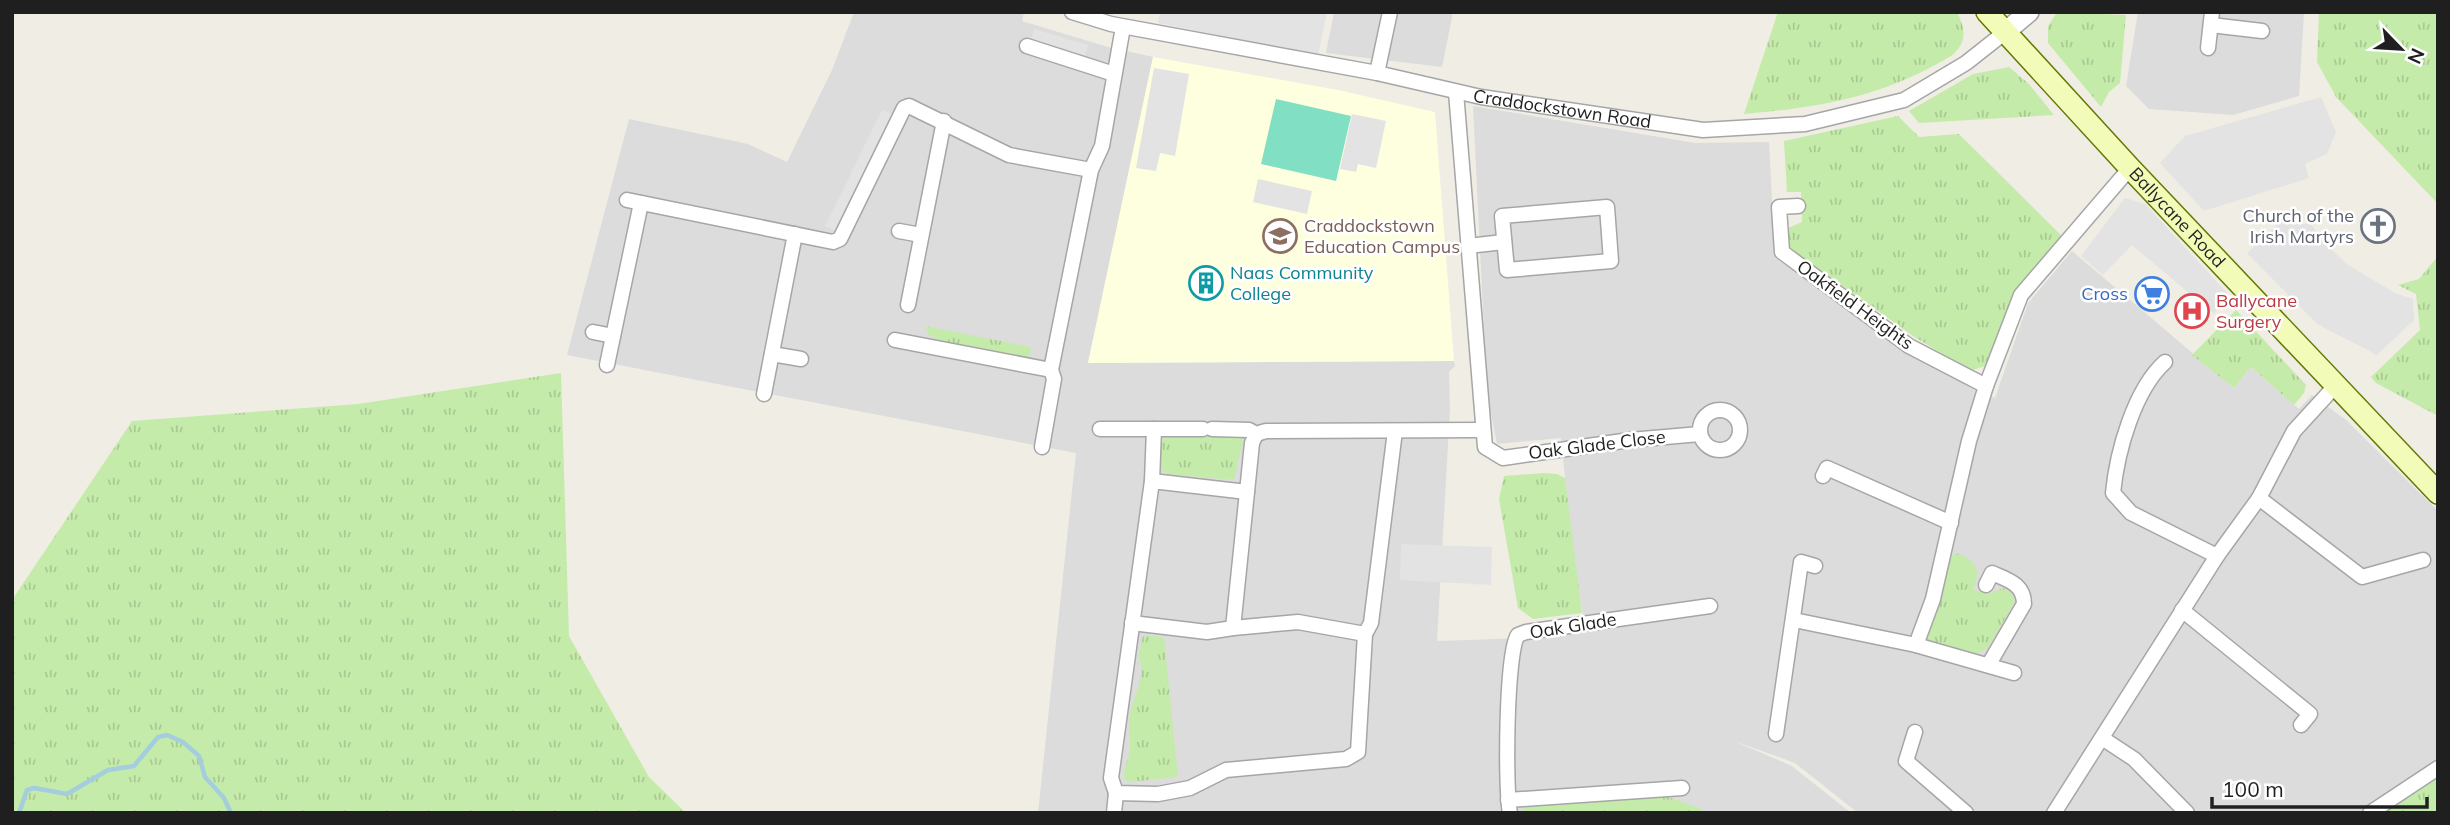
<svg xmlns="http://www.w3.org/2000/svg" width="2450" height="825" font-family="Mulish,sans-serif">
<style>
.residential{fill:#dddcdc}
.education{fill:#fdffdf}
.grass{fill:url(#grass-tufts)}
.pitch{fill:#81e0c3}
.parking{fill:#e3e3e3}
.lines{fill:none;stroke-linecap:round;stroke-linejoin:round}
.stream{stroke:#a4cdde;stroke-width:4.5}
.minor-casing{stroke:#a6a6a6;stroke-width:17}
.tertiary-casing{stroke:#a6a6a6;stroke-width:22}
.secondary-casing{stroke:#647903;stroke-width:24}
.minor{stroke:#fff;stroke-width:14}
.tertiary{stroke:#fff;stroke-width:19}
.secondary{stroke:#f2fbb8;stroke-width:21}
.labels{text-anchor:middle;stroke-width:5;stroke-linejoin:round;paint-order:stroke}
.street-label{font-size:18px;fill:#1f1f1f;stroke:#fff}
.worship-label{font-size:18px;fill:#5b616d;stroke:#fff;text-anchor:end}
.education-label{font-size:18px;fill:#785e54;stroke:#fff;text-anchor:start}
.culture-label{font-size:18px;fill:#0d838f;stroke:#fff;text-anchor:start}
.shop-label{font-size:18px;fill:#366cbe;stroke:#fff;text-anchor:end}
.health-label{font-size:18px;fill:#be3a42;stroke:#fff;text-anchor:start}
</style>
<defs>
<pattern id="grass-tufts" width="24" height="20" patternUnits="userSpaceOnUse" patternTransform="scale(1.75)"><rect width="24" height="20" fill="#c5ebaa"/><path d="M3 7l-1-3M5 7V3M7 7l1-3M15 17l-1-3M17 17v-4M19 17l1-3" fill="none" stroke="#a9c992"/></pattern>
</defs>
<rect width="100%" height="100%" fill="#f0ede5"/>
<!-- residential -->
<g class="residential">
<path d="M854 12H1024L1022 21 1108 47 1153 57 1088 363 1454 361 1455 366 1449 372 1450 409 1437 641 1524 638 1585 630 1571 538 1561 438 1497 444 1487 393 1473 106 1695 143 1769 142 1775 258 1906 349 1979 393 1995 398 2028 303 2072 251 2234 388 2251 367 2299 409 2312 395 2346 420 2438 511V763L2362 813H1858L1795 763 1734 741 1792 766 1851 813H1038L1076 453 567 355 629 119 748 144 787 162 832 70Z"/>
<path d="M1334 12H1453L1442 67 1326 53Z"/>
<path d="M2138 12H2304L2299 96 2233 115 2149 109 2126 86Z"/>
</g>
<!-- education -->
<path class="education" d="M1153 57 1338 90 1435 112 1454 361 1088 363Z"/>
<!-- grass -->
<g class="grass">
<path d="M1778 12H1957C1966 30 1967 43 1951 56 1882 97 1823 107 1744 114Z"/>
<path d="M2057 12 2126 15 2120 83 2109 92 2101 107 2048 43V26Z"/>
<path d="M2319 12H2438V204L2336 97 2317 62Z"/>
<path d="M2009 67 2029 84 2054 115 1919 123 1909 111 1973 74Z"/>
<path d="M1898 116 1919 137 1959 134 2062 236 2015 290 1985 366 1970 371 1913 336 1789 248 1788 228 1802 222 1801 192H1787L1784 141Z"/>
<path d="M2438 256V416L2376 383 2371 377 2420 330 2416 294 2398 285 2419 279Z"/>
<path d="M2236 310 2306 385 2304 393 2294 405 2251 367 2234 388 2192 355Z"/>
<path d="M925 326 1031 347 1029 359 940 341 929 335Z"/>
<path d="M561 373 569 636 649 777 686 813H12V600L132 421 358 404Z"/>
<path d="M1209 435 1244 437 1234 480 1167 474 1158 468 1162 441 1165 437Z"/>
<path d="M1544 473 1557 474 1565 478 1582 613 1533 619 1518 608 1499 499 1504 476Z"/>
<path d="M1955 553C1974 558 1983 570 1973 589L1988 594 2003 588 2011 593 2015 601 1988 648 1972 656 1928 644 1924 635 1942 598 1950 559Z"/>
<path d="M1147 635 1164 637 1178 777 1129 782 1125 780C1121 770 1128 764 1129 754 1131 743 1129 736 1129 726 1127 703 1150 677 1138 656L1143 636Z"/>
<path d="M2438 772V813H2375Z"/>
<path d="M1665 796 1702 809V813H1524V805Z"/>
</g>
<!-- pitch -->
<path class="pitch" d="M1276 99 1351 116 1336 181 1261 164Z"/>
<!-- parking -->
<g class="parking">
<path d="M1160 12H1327L1318 55 1158 23Z"/>
<path d="M1034 29 1088 45 1084 57 1030 42Z"/>
<path d="M1154 68 1189 74 1175 156 1160 153 1156 171 1136 168Z"/>
<path d="M2321 97 2336 132 2327 154 2305 164 2309 178 2204 211 2160 163 2185 136Z"/>
<path d="M882 110 895 115 838 232 825 226Z"/>
<path d="M1352 114 1386 121 1376 168 1358 164 1356 172 1340 169Z"/>
<path d="M1258 179 1312 191 1307 214 1253 202Z"/>
<path d="M2125 198 2145 204 2228 294 2214 314 2132 245 2103 275 2081 256Z"/>
<path d="M2280 222 2311 224 2325 244 2348 265 2395 293 2413 299 2414 320 2377 355 2317 324 2247 253Z"/>
<path d="M1401 544 1492 547 1491 585 1400 580Z"/>
</g>
<g class="lines">
<!-- stream -->
<path class="stream" d="M19 813 27 790 34 788 67 794 108 770 134 766 158 737 167 735 183 742 199 756 205 777 224 798 231 813"/>
<!-- minor casing -->
<g class="minor-casing">
<g id="minor">
<path id="s1" d="M1072 12 1111 24 1377 73 1481 97 1703 130 1805 124 1904 100 1966 63 2004 33"/>
<path d="M2211 25 2262 31"/>
<path d="M1027 46 1114 74"/>
<path d="M2208 48 2212 12"/>
<path d="M1377 73 1390 12"/>
<path d="M1456 92 1485 447 1503 458 1630 440 1700 434"/>
<path d="M627 200 833 242 840 239 904 108 909 106 1009 155 1091 170"/>
<path d="M1798 206 1779 207 1782 252 1909 346 1986 386"/>
<path d="M1607 207 1611 261 1507 270 1502 216Z"/>
<path d="M899 231 921 235"/>
<path d="M1468 246 1504 242"/>
<path d="M908 305 944 121"/>
<path d="M593 332 613 336"/>
<path d="M895 340 1051 370"/>
<path d="M772 354 801 359"/>
<path d="M2165 362C2134 390 2117 452 2113 493L2131 513 2217 556"/>
<path d="M607 365 641 203"/>
<path d="M764 394 795 234"/>
<circle cx="1720" cy="430" r="20"/>
<path d="M1100 429H1203"/>
<path d="M1212 429 1249 430 1256 434 1266 431 1481 430"/>
<path d="M1256 434 1252 443 1247 492 1152 481 1111 778 1116 793 1158 794 1190 788 1226 770 1346 759 1358 752 1365 634 1371 623 1395 431"/>
<path d="M1042 447 1054 379 1051 370 1091 170 1102 146 1123 27"/>
<path d="M1823 476 1827 468 1951 523"/>
<path d="M1152 481 1154 429"/>
<path d="M2259 498 2362 577 2423 560"/>
<path d="M1986 585 1992 573C2008 580 2024 584 2024 604L1989 664"/>
<path d="M2182 610 2310 714 2301 725"/>
<path d="M1794 620 1916 645 2014 673"/>
<path d="M1132 623 1207 632 1233 628 1247 492"/>
<path d="M1233 628 1298 622 1365 634"/>
<path d="M1916 645 1933 599 1969 441 1986 386 2021 295 2130 168"/>
<path d="M1915 732 1906 761 1966 813"/>
<path d="M1776 734 1801 562 1815 566"/>
<path d="M2102 738 2134 759 2187 813"/>
<path d="M1508 800 1682 788"/>
<path d="M1114 813 1116 793"/>
<path d="M1510 813C1505 789 1506 651 1518 635L1526 632 1710 606"/>
<path d="M2054 813 2217 556 2259 498 2294 431 2337 384"/>
<path d="M2370 813 2438 768"/>
</g>
</g>
<!-- tertiary casing -->
<g class="tertiary-casing">
<path id="tertiary" d="M2004 33 2029 12"/>
</g>
<!-- secondary casing -->
<g class="secondary-casing">
<g id="secondary">
<path id="s2" d="M1987 12 2130 168 2438 493"/>
</g>
</g>
<!-- minor -->
<use href="#minor" class="minor"/>
<!-- tertiary -->
<use href="#tertiary" class="tertiary"/>
<!-- secondary -->
<use href="#secondary" class="secondary"/>
</g>
<!-- icons -->
<defs>
<g id="church-ring" transform="scale(1.75)"><circle r="9.5" fill="#fff" stroke="#6b7280" stroke-width="1.5"/><path d="M-1.2-6h2.4v3.5h3.3v2.4h-3.3V6h-2.4V-.1h-3.3v-2.4h3.3Z" fill="#6b7280"/></g>
<g id="school-ring" transform="scale(1.75)"><circle r="9.5" fill="#fff" stroke="#8d6e63" stroke-width="1.5"/><path d="M0-5L7-2L0 1L-7-2ZM-4 1L0 2.5L4 1V4Q0 6-4 4Z" fill="#8d6e63"/></g>
<g id="building-ring" transform="scale(1.75)"><circle r="9.5" fill="#fff" stroke="#0f9aa8" stroke-width="1.5"/><path d="M-4-6H4V6H1V3H-1V6H-4ZM-2.5-4.3h1.7v1.8h-1.7ZM.8-4.3h1.7v1.8H.8ZM-2.5-1h1.7V.8h-1.7ZM.8-1h1.7V.8H.8Z" fill="#0f9aa8"/></g>
<g id="supermarket-ring" transform="scale(1.75)"><circle r="9.5" fill="#fff" stroke="#3f7fe0" stroke-width="1.5"/><path d="M-6-5.5h2.5l.6 2H6L4.5 2H-2.5L-4.4-4H-6ZM-1.5 3.2a1.3 1.3 0 1 0 .1 0ZM3 3.2a1.3 1.3 0 1 0 .1 0Z" fill="#3f7fe0"/></g>
<g id="hospital-ring" transform="scale(1.75)"><circle r="9.5" fill="#fff" stroke="#e0444e" stroke-width="1.5"/><path d="M-5-5h3v3.5h4V-5h3V5h-3V1.5h-4V5h-3Z" fill="#e0444e"/></g>
</defs>
<g fill-rule="evenodd">
<use href="#church-ring" x="2378" y="226"/>
<use href="#school-ring" x="1280" y="236"/>
<use href="#building-ring" x="1206" y="283"/>
<use href="#supermarket-ring" x="2152" y="294"/>
<use href="#hospital-ring" x="2192" y="311"/>
</g>
<g class="labels">
<!-- street labels -->
<g class="street-label">
<text dy="6" stroke="none"><textPath href="#s1" startOffset="500">Craddockstown Road</textPath></text>
<text dy="6" stroke="none"><textPath href="#s2" startOffset="280">Ballycane Road</textPath></text>
<text transform="translate(1855 305) rotate(36)" y="6">Oakfield Heights</text>
<text transform="translate(1597 445) rotate(-7)" y="6">Oak Glade Close</text>
<text transform="translate(1573 626) rotate(-9)" y="6">Oak Glade</text>
</g>
<!-- worship labels -->
<g class="worship-label">
<text x="2354" y="222">Church of the<tspan x="2354" dy="21">Irish Martyrs</tspan></text>
</g>
<!-- education labels -->
<g class="education-label">
<text x="1304" y="232">Craddockstown<tspan x="1304" dy="21">Education Campus</tspan></text>
</g>
<!-- culture labels -->
<g class="culture-label">
<text x="1230" y="279">Naas Community<tspan x="1230" dy="21">College</tspan></text>
</g>
<!-- shop labels -->
<g class="shop-label">
<text x="2128" y="300">Cross</text>
</g>
<!-- health labels -->
<g class="health-label">
<text x="2216" y="307">Ballycane<tspan x="2216" dy="21">Surgery</tspan></text>
</g>
</g>
<!-- border -->
<rect width="2450" height="825" fill="none" stroke="#1f1f1f" stroke-width="28"/>
<!-- north arrow -->
<g transform="translate(2401 49) rotate(115)" stroke="#ffffff" stroke-width="5" paint-order="stroke">
<path d="M0-5L12 26L0 18L-12 26Z" fill="#1f1f1f"/>
<text y="-10" font-size="19" font-weight="bold" text-anchor="middle" fill="#1f1f1f">N</text>
</g>
<!-- scale -->
<path d="M2212 797v10h215v-10" fill="none" stroke="#1f1f1f" stroke-width="3.5"/>
<text x="2222" y="797" font-size="21" fill="#1f1f1f" stroke="#ffffff" stroke-width="5" paint-order="stroke">100 m</text>
</svg>
